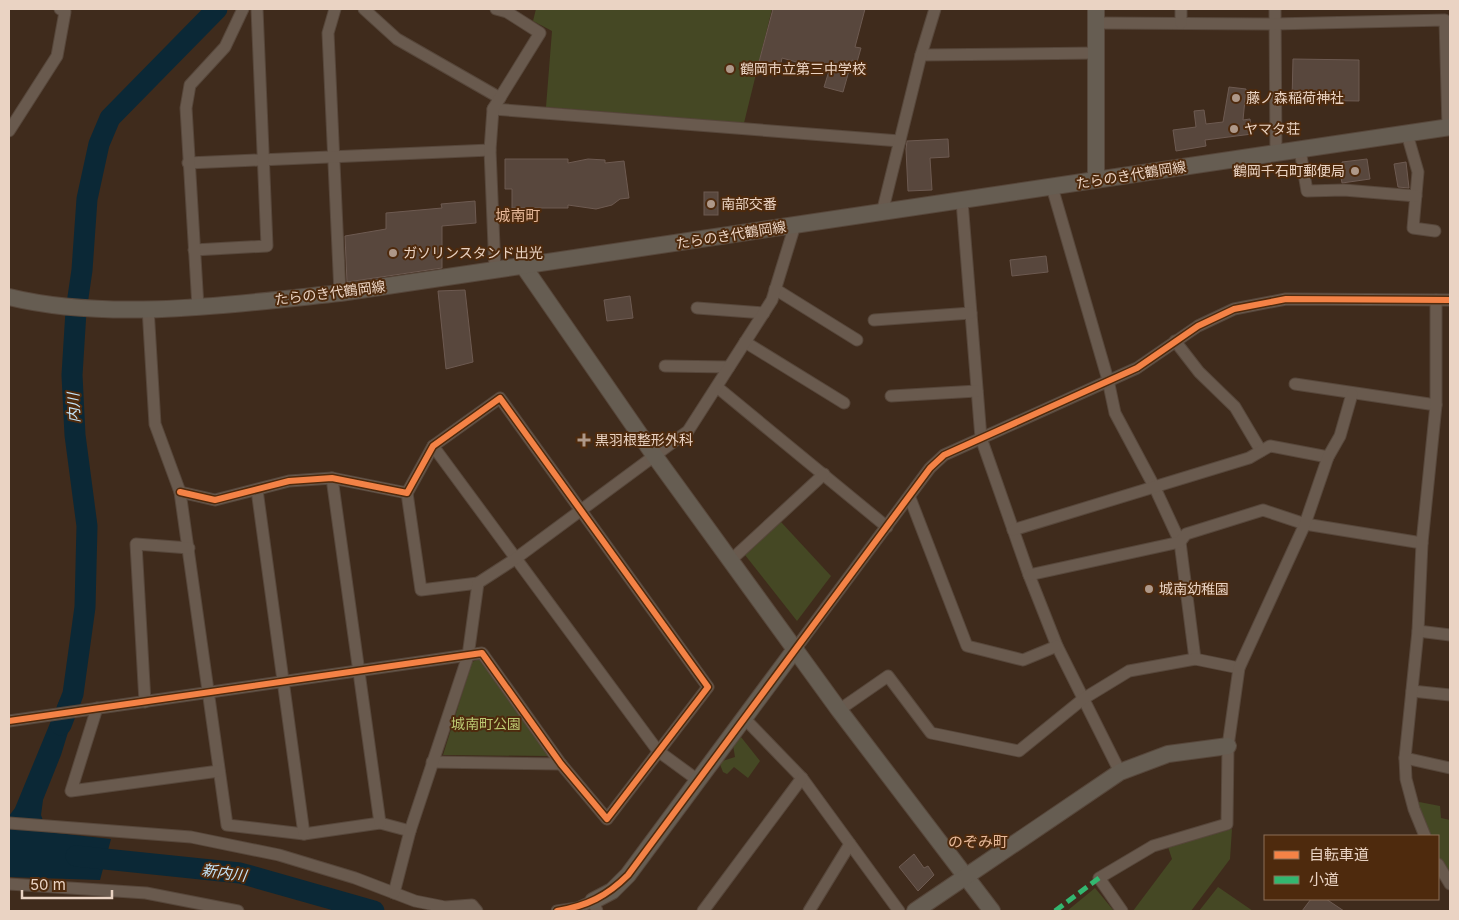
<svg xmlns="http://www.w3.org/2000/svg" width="1459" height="920" font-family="Inter,'Noto Sans JP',sans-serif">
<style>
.green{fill:#454824}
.water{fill:#0b2836}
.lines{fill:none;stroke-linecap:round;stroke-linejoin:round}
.river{stroke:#0b2836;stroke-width:21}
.building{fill:#58473d;stroke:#6d5a51}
.street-casing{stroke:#57473b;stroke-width:13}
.secondary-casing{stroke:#57473b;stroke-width:18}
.street{stroke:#695a4e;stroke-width:11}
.secondary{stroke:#665d52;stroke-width:16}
.quiet{stroke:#33b770;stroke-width:5;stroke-dasharray:10 5;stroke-linecap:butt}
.cycleway-casing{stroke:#4e2a0d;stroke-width:9}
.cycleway{stroke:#f48246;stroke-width:6}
.poi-dot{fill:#ae9889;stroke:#4e2a0d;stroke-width:2}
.labels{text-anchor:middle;stroke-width:4;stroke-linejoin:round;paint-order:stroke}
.poi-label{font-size:14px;fill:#ead3c3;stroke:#4e2a0d;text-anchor:start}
.street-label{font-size:14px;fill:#ead3c3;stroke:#4e2a0d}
.park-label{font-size:14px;fill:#bcc972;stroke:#4e2a0d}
.neighbourhood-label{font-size:15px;fill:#e7b99a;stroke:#4e2a0d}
.water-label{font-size:15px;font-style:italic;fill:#c5e6fb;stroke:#4e2a0d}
</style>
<rect width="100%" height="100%" fill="#3f2b1c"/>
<!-- green -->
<g class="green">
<path d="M536 9H772L744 123 546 107 552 31 533 21Z"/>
<path d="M781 522 831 576 797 621 745 555Z"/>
<path d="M479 659 549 756 443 755 472 662Z"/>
<path d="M741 737 760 761 748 778 734 767 727 774 723 772 719 762 735 757 733 745Z"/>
<path d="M1414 801 1440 806 1441 818 1450 820V879L1438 860V836H1428Z"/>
<path d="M1232 829 1230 859 1191 911H1133L1172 859 1168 847Z"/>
<path d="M1218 887 1253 911H1199Z"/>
<path d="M1095 888 1114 911H1067Z"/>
</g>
<!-- water -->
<path class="water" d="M60 699 78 700 61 755 43 800 41 815 47 832 111 839 100 880 9 877V816L15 808Z"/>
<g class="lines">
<!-- river -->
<g class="river">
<path d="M61 725 73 694 85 607 87 526 75 435 72 375 76 311 82 270 87 199 99 144 110 118 217 9"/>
<path d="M76 856 240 873 374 911"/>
</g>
</g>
<!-- building -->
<g class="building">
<path d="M773 9H865L855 47 861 48 857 62 852 60 843 92 824 87 829 71 782 58 780 68 759 62Z"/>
<path d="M1293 59 1359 60V101L1292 100Z"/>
<path d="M1229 87 1246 89 1243 120 1250 119 1252 134 1205 140 1206 146 1176 151 1173 130 1196 127 1194 111 1204 110 1206 124 1223 122Z"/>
<path d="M948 139 949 157 930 158 932 190 908 191 906 149 907 141Z"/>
<path d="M505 159H568V163L588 159 605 160V163L624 161 629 198 620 199 612 205 596 209 568 205V208H512V189H505Z"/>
<path d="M1367 159 1370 179 1342 183 1340 171 1343 170 1342 162Z"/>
<path d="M1406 162 1409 188 1398 187 1394 164Z"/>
<rect x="704" y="192" width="14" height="23"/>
<path d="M475 201 476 223 442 226V268L347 282 345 236 386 229V213L442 208 441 204Z"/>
<path d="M1046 256 1048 272 1012 276 1010 260Z"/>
<path d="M465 290 473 362 446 369 438 291Z"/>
<path d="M630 296 633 318 607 321 604 300Z"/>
<path d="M914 854 924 868 928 866 934 875 918 891 899 867Z"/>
<path d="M1311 899H1326L1344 911H1302Z"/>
</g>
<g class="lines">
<!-- street casing -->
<g class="street-casing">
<g id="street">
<path d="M335 9 328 33 340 293"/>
<path d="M364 9 397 39 500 98"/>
<path d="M1275 9 1276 154"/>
<path d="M1096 23 1274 24 1445 20 1448 127"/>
<path d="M1181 23V9"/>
<path d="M921 55 1096 53"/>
<path d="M493 109 900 141"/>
<path d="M9 131 57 56 65 12 60 9"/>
<path d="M1407 134 1418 172 1413 228 1435 231"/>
<path d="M1300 150 1307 191 1344 190 1416 196"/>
<path d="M188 163 490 150"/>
<path d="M1052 187 1108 380 1115 413 1155 488 1180 542 1195 659"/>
<path d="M962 201 981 438 1029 575 1057 646 1120 772"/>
<path d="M882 213 921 55 935 9"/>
<path d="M194 250 267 246 257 9"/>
<path d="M495 270 490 150 493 109 540 33 507 12 496 9"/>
<path d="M775 289 857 340"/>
<path d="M198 307 186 108 190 85 225 47 243 9"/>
<path d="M148 308 155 424 180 492 227 825 304 834 380 823 410 831"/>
<path d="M697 308 764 313"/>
<path d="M874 320 971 313"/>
<path d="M1175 341 1199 372 1235 407 1261 451"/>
<path d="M745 342 844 403"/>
<path d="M665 366 729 367"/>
<path d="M1295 384 1436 405"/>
<path d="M717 387 887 527"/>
<path d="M891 396 977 391"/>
<path d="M433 446 658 751 699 781"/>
<path d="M332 478 380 823"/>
<path d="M257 490 304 834"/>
<path d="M407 493 421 590 478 583"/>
<path d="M910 498 967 646 1023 660 1057 646"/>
<path d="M1013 530 1249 458 1270 446 1328 457"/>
<path d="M731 560 824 474"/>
<path d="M1029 575 1180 542 1186 534 1263 510 1305 524 1422 543"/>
<path d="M1418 631 1450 635"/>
<path d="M796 648 930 468 944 455 1137 368 1198 326 1234 309 1286 299 1450 300"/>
<path d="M1412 691 1450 695"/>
<path d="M145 702 136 544 189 548"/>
<path d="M97 708 71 791 219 771"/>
<path d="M839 710 888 676 931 733 1019 751 1083 699 1129 671 1195 659 1239 668"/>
<path d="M745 719 802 778 899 911"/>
<path d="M9 721 482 653 561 764 607 819 708 687 500 398 433 446 407 493 332 478 289 481 215 500 180 492"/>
<path d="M1405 758 1450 768"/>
<path d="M432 762 561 764"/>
<path d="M9 823 191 837 279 855 355 878 415 901 445 907 472 905 477 911"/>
<path d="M1425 836 1414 809 1406 779 1405 758 1418 631 1422 543 1436 405V300"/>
<path d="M1438 864 1450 884"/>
<path d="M9 884 146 893 238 911"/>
<path d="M394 893 410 831 468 656 478 583 515 559 688 431 772 300 795 225"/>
<path d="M557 911 578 908 593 901 597 911"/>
<path d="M703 911 802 778"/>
<path d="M809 911 850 844"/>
<path d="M1122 911 1099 878 1153 846 1227 824 1228 746 1239 668 1305 524 1328 457 1340 436 1352 394"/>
</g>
</g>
<!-- secondary casing -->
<g class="secondary-casing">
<g id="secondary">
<path d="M1096 180V9"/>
<path d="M524 267 654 455 839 710 992 911"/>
<path d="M9 297C111 322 237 304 340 293L1450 127"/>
<path d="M593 901 612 891 628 875 796 648"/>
<path d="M915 911 1120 772 1168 754 1228 746"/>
</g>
</g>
<!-- street -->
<use href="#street" class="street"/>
<!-- secondary -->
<use href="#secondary" class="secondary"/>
<!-- quiet -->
<path class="quiet" d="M1055 911 1099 878"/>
<!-- cycleway casing -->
<g class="cycleway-casing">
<g id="cycleway">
<path d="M9 721 482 653 561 764 607 819 708 687 500 398 433 446 407 493 332 478 289 481 215 500 180 492"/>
<path d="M557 911C587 906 607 896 628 875L930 468 944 455 1137 368 1198 326 1234 309 1286 299 1450 300"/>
</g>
</g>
<!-- cycleway -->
<use href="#cycleway" class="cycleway"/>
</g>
<!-- markers -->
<g class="poi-dot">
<circle cx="730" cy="69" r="5"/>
<circle cx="1236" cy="98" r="5"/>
<circle cx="1234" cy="129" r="5"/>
<circle cx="1355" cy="171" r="5"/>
<circle cx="711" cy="204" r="5"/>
<circle cx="393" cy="253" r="5"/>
<path d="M581.5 432.5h5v5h5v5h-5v5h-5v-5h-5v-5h5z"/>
<circle cx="1149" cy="589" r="5"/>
</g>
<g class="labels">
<!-- poi labels -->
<g class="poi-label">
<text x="740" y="74">鶴岡市立第三中学校</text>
<text x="1246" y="103">藤ノ森稲荷神社</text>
<text x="1244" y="134">ヤマタ荘</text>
<text x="1345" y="176" text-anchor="end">鶴岡千石町郵便局</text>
<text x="721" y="209">南部交番</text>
<text x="403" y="258">ガソリンスタンド出光</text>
<text x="595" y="445">黒羽根整形外科</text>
<text x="1159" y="594">城南幼稚園</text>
</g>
<!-- street labels -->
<g class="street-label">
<text transform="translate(1131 175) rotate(-9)" y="5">たらのき代鶴岡線</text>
<text transform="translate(731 235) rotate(-9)" y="5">たらのき代鶴岡線</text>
<text transform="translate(330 293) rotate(-7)" y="5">たらのき代鶴岡線</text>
</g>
<!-- park labels -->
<g class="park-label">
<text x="486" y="729">城南町公園</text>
</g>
<!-- neighbourhood labels -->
<g class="neighbourhood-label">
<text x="518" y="221">城南町</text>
<text x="978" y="847">のぞみ町</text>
</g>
<!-- water labels -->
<g class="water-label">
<text transform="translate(74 408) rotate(-92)" y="5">内川</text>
<text transform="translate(224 873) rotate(8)" y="5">新内川</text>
</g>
</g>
<!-- border -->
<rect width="1459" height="920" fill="none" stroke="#ead3c3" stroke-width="20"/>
<!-- legend -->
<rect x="1264" y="835" width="175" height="65" fill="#4e2a0d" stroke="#8c6e56"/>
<rect x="1274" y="851" width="25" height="8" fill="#f48246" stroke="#8c6e56"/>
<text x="1309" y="860" font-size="15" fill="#ead3c3">自転車道</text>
<rect x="1274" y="876" width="25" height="8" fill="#33b770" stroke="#8c6e56"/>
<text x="1309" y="885" font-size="15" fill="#ead3c3">小道</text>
<!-- scale -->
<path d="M22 890v8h90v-8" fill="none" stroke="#ead3c3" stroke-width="2.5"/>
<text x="30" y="890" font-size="15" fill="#ead3c3" stroke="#4e2a0d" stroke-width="4" paint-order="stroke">50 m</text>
</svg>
